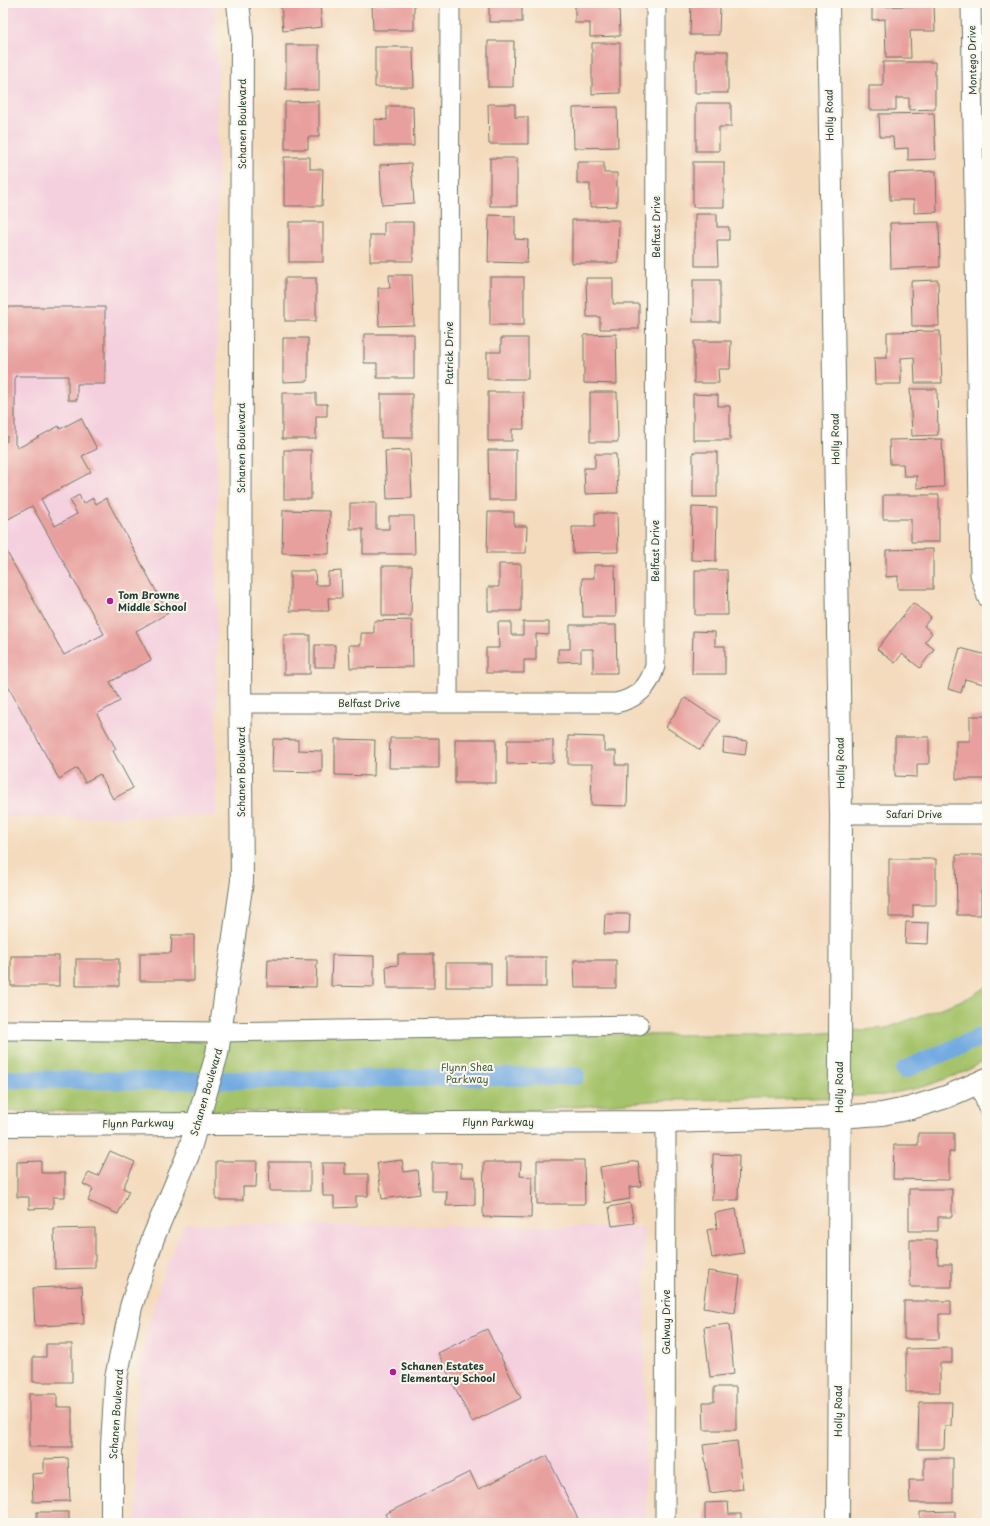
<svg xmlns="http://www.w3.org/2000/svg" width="990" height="1526" font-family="'Playpen Sans',sans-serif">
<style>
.built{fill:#f4cfde}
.green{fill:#a5c36a;stroke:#62804f}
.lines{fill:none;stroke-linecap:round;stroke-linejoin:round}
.canal{stroke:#72aae1;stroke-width:18}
.building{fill:#e8a09e}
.minor-casing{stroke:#6a7464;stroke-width:21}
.tertiary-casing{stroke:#6a7464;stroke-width:24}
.secondary-casing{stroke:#6a7464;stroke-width:24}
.minor{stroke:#fff;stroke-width:19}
.tertiary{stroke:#fff;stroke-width:22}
.secondary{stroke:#fff;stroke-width:22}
.poi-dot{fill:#b5179e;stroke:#fbf7ec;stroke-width:1.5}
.labels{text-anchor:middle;stroke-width:4;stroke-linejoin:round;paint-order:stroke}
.street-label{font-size:10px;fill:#1f3d34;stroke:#fbf7ec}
.poi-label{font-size:10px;font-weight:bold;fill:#1f3d34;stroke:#fbf7ec;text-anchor:start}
.park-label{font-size:10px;fill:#405e42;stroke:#fbf7ec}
</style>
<rect width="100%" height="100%" fill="#fbf7ec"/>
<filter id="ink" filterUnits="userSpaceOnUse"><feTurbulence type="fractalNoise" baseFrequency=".025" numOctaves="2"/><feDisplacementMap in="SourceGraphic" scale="8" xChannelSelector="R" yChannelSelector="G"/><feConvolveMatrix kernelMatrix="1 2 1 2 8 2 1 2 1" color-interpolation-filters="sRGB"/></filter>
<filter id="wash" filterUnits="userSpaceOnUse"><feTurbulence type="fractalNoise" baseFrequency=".012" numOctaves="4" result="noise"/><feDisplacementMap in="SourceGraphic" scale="16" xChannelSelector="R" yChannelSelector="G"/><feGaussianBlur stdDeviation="0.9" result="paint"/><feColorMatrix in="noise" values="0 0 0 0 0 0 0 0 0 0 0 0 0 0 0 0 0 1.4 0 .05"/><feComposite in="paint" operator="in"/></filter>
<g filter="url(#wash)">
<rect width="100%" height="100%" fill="#f4dbbe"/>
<!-- built -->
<g class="built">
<path d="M3 3H214L218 64 216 816 3 818Z"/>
<path d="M184 1224 644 1227 646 1523H136V1409L145 1335 164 1273Z"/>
</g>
<!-- green -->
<path class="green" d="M987 986V1060L964 1072 926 1086 884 1095 785 1099 665 1100 508 1112 3 1111V1034L799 1035 887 1028 968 998Z"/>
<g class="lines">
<!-- canal -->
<g class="canal">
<path d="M904 1070 987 1034"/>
<path d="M3 1079 155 1081 576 1076"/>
</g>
</g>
<g id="blocks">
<!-- building -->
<g class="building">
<path d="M281 3H320L322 27 283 31Z"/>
<path d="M386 3H414V30H373L372 4H386Z"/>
<rect x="489" y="3" width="33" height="19"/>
<path d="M575 3H619L620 36 590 37V23H575Z"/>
<path d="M691 3H720L719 35H690Z"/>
<path d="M934 5 935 31H910L911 58H886L885 19 872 20V7Z"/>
<path d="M488 41H514L513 87H488Z"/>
<path d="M592 43H620V93L592 94Z"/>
<rect x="286" y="45" width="33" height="45"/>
<path d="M375 47H413L414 87H375Z"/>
<rect x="695" y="51" width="33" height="42"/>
<path d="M883 62H935V109L909 110V98H896V110H869V86H883Z"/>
<path d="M319 101V137H308V149H285V102Z"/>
<path d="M696 103H731V127H719V151H696Z"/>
<path d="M488 104H515V117H528V144H489Z"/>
<path d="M387 106H413L414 146H374V119L387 120Z"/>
<path d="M617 107 618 147 574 148 573 108Z"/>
<path d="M934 113 936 159 908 160V148L894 149 893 137H880L879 114Z"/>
<path d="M284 157H310V169H323L322 206H284Z"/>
<rect x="490" y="158" width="27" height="48"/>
<path d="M577 162H604V173H617V206L590 207V184H577Z"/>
<rect x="693" y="162" width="31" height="45"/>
<path d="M411 163 414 203 382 205 380 165Z"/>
<path d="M936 171 937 212 914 213V200H890L889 173Z"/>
<path d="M695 214H717V227H729V240H717L718 266H695Z"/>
<path d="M489 215 515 216V239L528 240 527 263 488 262Z"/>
<path d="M572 220H619L618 263H572Z"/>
<rect x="289" y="222" width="34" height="40"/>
<path d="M384 222H413V261H370V235H384Z"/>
<path d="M939 222 940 267 891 269 890 223Z"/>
<path d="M389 275H412L414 325 379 326 378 288H390Z"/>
<rect x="490" y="277" width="34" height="48"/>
<rect x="285" y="278" width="31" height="43"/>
<path d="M586 278H613V304H639V329H600V317H587Z"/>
<rect x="693" y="280" width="27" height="42"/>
<path d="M938 280 939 326H912L911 281Z"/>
<path d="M3 307H105V384H77V400H68V376H15V444L18 448 59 426 60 429 81 418 97 449 82 456 91 472 41 499 55 526 77 514 70 500 79 495 83 504 93 498 96 504 106 498 168 613 136 631 151 660 110 682 120 701 97 714 116 749 113 751 133 788 113 799 100 774 85 782 77 768 59 779 3 677V545L64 655 104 634 32 506 3 522V443L7 441V436H3Z"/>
<path d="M940 331 942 383H915L914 357 901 358V384H875L874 358H887V332Z"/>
<path d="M364 334H414V378H377V363H364Z"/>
<path d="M616 334 617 384 584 383V335Z"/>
<path d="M283 338H308V381L283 382Z"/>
<path d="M501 338H528V379H487V352H501Z"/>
<path d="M694 341H731L730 369H718L719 383H694Z"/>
<path d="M910 389H937L938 435 912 436Z"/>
<path d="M488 392H523L524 429H512V441H488Z"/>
<path d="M590 392H617L618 442H590Z"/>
<path d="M282 393H316V404H327V416H316V439H282Z"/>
<rect x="381" y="394" width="31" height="44"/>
<path d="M693 394 718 395V406H730V440H693Z"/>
<path d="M942 439 944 487 917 488V476H904L903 464H890L889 440Z"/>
<rect x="284" y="450" width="27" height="49"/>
<path d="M410 450 412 498 387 499 385 451Z"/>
<path d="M488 450H516V500H489Z"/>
<rect x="693" y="452" width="24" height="45"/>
<path d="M595 454H616L618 493 585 494 584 468H595Z"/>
<path d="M883 495H939V542H911V519H883Z"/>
<path d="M350 503H376V529H389V516H414L415 554H363V529H350Z"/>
<path d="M692 507 717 508 716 561 691 560Z"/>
<path d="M283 510 330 511 329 554 282 553Z"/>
<path d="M488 512H514V526H527L526 553H487Z"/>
<path d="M595 513H617L618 552 573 553 572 527H595Z"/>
<path d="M933 549V589H898V576L886 577V550Z"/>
<path d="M499 564H521V611H488V587H499Z"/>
<path d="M594 565H615L616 617H583L582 578H594Z"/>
<path d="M382 566H412L411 616H382Z"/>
<path d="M695 570H727L728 615H695Z"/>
<path d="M290 571H315L316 585H328V572L341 571 342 598H328L329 611H290Z"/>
<path d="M913 603 931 617 924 626 932 633 925 642 934 649 920 668 902 654 895 663 877 649Z"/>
<path d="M412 620 413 667 350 668 349 645H361V633H374V621Z"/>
<path d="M498 622H511V635H523V622H549V635L536 634V660H524V673H486V648H499Z"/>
<path d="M570 625H616L617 673H593V649H581V661L558 662V649H570Z"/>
<path d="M693 631 715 632V646H725V674H692Z"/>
<rect x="284" y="635" width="26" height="39"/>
<rect x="315" y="645" width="20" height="22"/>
<path d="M960 648 987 655V685L965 679 961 693 948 689Z"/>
<path d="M685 698 720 721 700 750 666 727Z"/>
<path d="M970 716H987V779H956V741H970Z"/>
<path d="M568 736 604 737V751H616V765H628L627 806 591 805 592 764H568Z"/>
<path d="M895 737H929V764H917V777L895 776Z"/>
<path d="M390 738H439V768H389Z"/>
<path d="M724 738 747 741 745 755 723 752Z"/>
<path d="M273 739 298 740V750L322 751V772L272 771Z"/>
<path d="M335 739 375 740 374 776 335 775Z"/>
<rect x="455" y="739" width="41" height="44"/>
<path d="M507 740H553V763L507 764Z"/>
<path d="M956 855H987V891H981V915H957Z"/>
<path d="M889 859H936V905H913V917H889Z"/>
<path d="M605 914H630L629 934H604Z"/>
<path d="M906 922 929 923 928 944 905 943Z"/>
<path d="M172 935H194V981H140V953H171Z"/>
<path d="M398 954H434V988H387L386 966 398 965Z"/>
<path d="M332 955 374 956V987L331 986Z"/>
<rect x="11" y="956" width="48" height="30"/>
<rect x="506" y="957" width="40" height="30"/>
<rect x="76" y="959" width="43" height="27"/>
<path d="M268 959 317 960 316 987 267 986Z"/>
<path d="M574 960H616V988H575Z"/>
<rect x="446" y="963" width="45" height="24"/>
<path d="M918 1133H954V1152H949V1180L893 1179 894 1145H918Z"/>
<path d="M110 1151 135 1162 123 1188 129 1191 118 1214 88 1201 93 1189 83 1184 89 1172 98 1176Z"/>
<path d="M713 1154 739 1155 738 1200H712Z"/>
<path d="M402 1160 404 1172 417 1170 420 1194 382 1199 377 1163Z"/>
<path d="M537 1160H584L585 1204H537Z"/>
<path d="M41 1161V1173H65V1197H53V1208L29 1209V1197H17V1162Z"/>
<path d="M216 1161H257L256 1187H243V1200H216Z"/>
<path d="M638 1161 641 1186 629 1187 630 1199 605 1203 600 1167Z"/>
<path d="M269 1162H310V1191H270Z"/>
<path d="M484 1162H521L520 1176 532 1177 531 1218 483 1217Z"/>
<path d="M322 1163H345V1174H368V1196H356V1207L334 1208V1196H323Z"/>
<path d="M432 1163H461V1177H475V1205L446 1206 447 1191H432Z"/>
<path d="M909 1189H952V1217H938V1231H909Z"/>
<path d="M630 1203 634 1223 612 1226 609 1207Z"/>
<path d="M736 1209 744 1253 712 1258 707 1230 717 1228 715 1213Z"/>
<path d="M95 1228V1268L55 1269 54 1229Z"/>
<path d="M910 1240H937L938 1264H952V1287H910Z"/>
<path d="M708 1271 740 1276 735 1313 703 1308Z"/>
<path d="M82 1286 84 1324 35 1326 33 1288Z"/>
<path d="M904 1301H951V1314H939V1339H904Z"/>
<path d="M729 1324 734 1374 710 1377 704 1327Z"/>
<path d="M487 1329 521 1398 472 1422 438 1353Z"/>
<path d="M46 1344H72V1382H33V1357H46Z"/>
<path d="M952 1348V1363H940V1392H906V1349Z"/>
<path d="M714 1387H736V1430H704L703 1402H714Z"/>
<path d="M29 1394H57V1407H72V1447H29Z"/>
<path d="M919 1402H952L951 1426H945L944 1449H918Z"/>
<path d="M737 1441 743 1489 710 1493 703 1445Z"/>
<path d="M547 1456 580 1523H389L385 1514 470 1472 478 1489Z"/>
<path d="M68 1458 70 1501 33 1502 32 1474 44 1473V1459Z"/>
<path d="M924 1458H953V1503H910L909 1480H924Z"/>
<path d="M728 1502 729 1514H741V1523H705V1503Z"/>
<path d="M955 1511V1523H920V1512Z"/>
<rect x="37" y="1512" width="32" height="11"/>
</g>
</g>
</g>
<g filter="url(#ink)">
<use href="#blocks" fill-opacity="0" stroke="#6a7464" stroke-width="1"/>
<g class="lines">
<!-- minor casing -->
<g class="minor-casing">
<g id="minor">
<path d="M971 3 980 574 987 597"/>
<path d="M448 702 450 3"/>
<path d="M240 703H616C638 698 649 687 655 666L656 3"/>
<path d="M841 814H987"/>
<path d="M3 1030 222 1032 639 1025"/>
<path d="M980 1083 987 1106"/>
<path d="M665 1523 666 1122"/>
</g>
</g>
<!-- tertiary casing -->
<g class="tertiary-casing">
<g id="tertiary">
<path d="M3 1125 666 1122 838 1117 882 1114 911 1108 946 1097 987 1079"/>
<path d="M112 1523V1446L116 1378 131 1307 153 1238 188 1155 217 1054 242 881 240 670 242 38 238 3"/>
</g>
</g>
<!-- secondary casing -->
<g class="secondary-casing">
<path id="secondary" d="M828 3 841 814 838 1523"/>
</g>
<!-- minor -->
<use href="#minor" class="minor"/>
<!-- tertiary -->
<use href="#tertiary" class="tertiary"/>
<!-- secondary -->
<use href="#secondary" class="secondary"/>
</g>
</g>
<!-- markers -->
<g class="poi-dot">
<circle cx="110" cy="601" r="4"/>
<circle cx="393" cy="1372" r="4"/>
</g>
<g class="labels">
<!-- street labels -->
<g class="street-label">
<text transform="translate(972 60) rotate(-91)" y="4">Montego Drive</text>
<text transform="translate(829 115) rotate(-91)" y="4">Holly Road</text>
<text transform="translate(242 124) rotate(-90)" y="4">Schanen Boulevard</text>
<text transform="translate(656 227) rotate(-90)" y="4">Belfast Drive</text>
<text transform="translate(449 353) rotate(-90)" y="4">Patrick Drive</text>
<text transform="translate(835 439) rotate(-91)" y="4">Holly Road</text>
<text transform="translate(241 448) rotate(-90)" y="4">Schanen Boulevard</text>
<text transform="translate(655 551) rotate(-90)" y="4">Belfast Drive</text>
<text x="369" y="707">Belfast Drive</text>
<text transform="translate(840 763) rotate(-91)" y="4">Holly Road</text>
<text transform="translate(241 772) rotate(-90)" y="4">Schanen Boulevard</text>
<text x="914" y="818">Safari Drive</text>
<text transform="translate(839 1087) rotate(-90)" y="4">Holly Road</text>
<text transform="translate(206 1092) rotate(-74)" y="4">Schanen Boulevard</text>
<text x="498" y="1126">Flynn Parkway</text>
<text transform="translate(138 1123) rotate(-1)" y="4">Flynn Parkway</text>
<text transform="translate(666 1322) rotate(-90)" y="4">Galway Drive</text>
<text transform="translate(838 1411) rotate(-90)" y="4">Holly Road</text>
<text transform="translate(116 1414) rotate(-86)" y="4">Schanen Boulevard</text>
</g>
<!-- poi labels -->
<g class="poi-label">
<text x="118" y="599">Tom Browne<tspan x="118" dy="12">Middle School</tspan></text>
<text x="401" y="1370">Schanen Estates<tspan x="401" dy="12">Elementary School</tspan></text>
</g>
<!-- park labels -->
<g class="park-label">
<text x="467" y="1071">Flynn Shea<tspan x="467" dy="12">Parkway</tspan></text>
</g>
</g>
<!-- margin -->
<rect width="990" height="1526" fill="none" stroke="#fbf7ec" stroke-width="16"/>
</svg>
